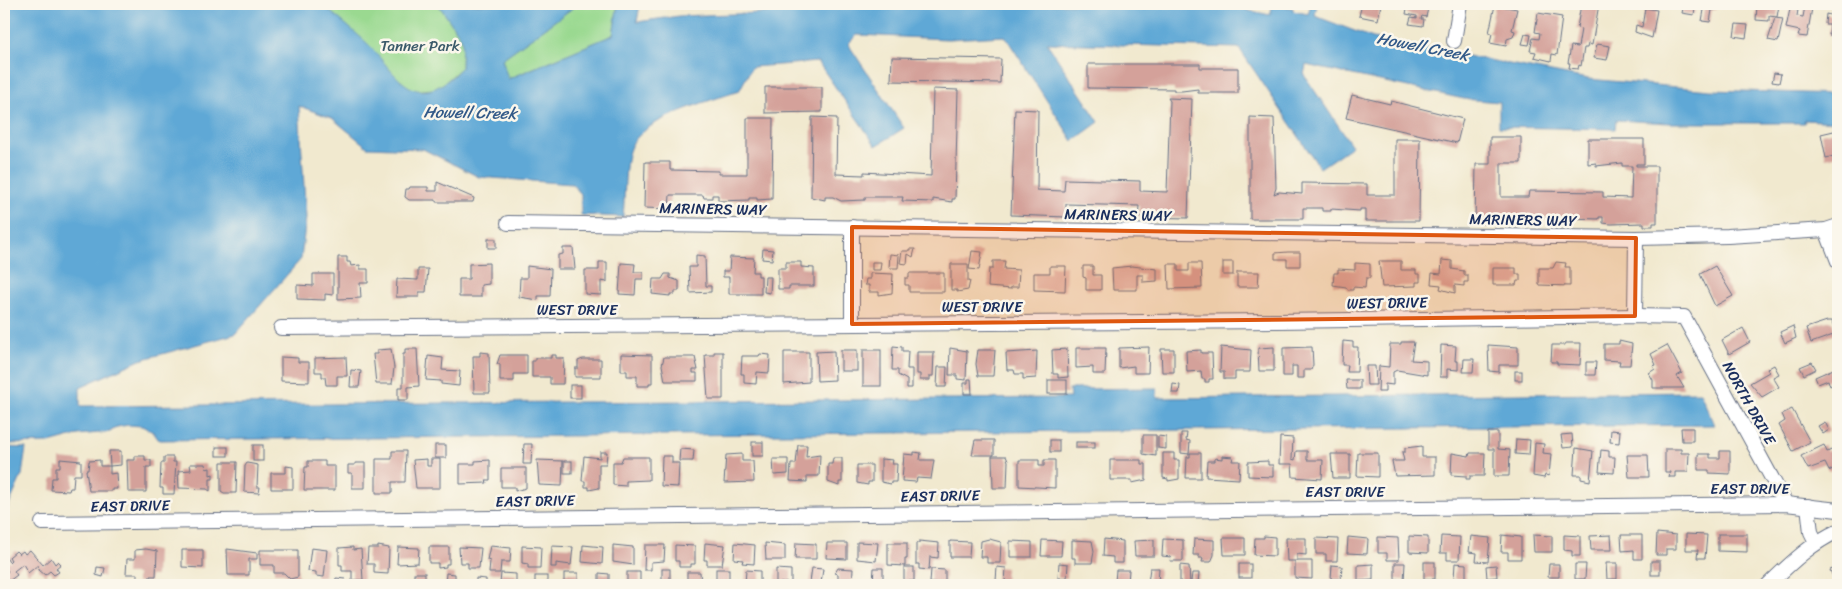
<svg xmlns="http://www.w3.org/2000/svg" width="1842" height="589" font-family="Sriracha,sans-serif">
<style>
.green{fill:#9ad990;stroke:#5a8477}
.water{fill:#5ea8d6;stroke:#3c6c9a}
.building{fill:#d4a19a}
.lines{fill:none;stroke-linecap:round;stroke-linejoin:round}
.street-casing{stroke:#667086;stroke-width:16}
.street{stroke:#fff;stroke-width:14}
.marked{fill:#de5710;fill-opacity:0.2;stroke:#de5710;stroke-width:4;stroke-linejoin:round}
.labels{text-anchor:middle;stroke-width:5;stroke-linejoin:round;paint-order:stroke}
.park-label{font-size:15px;fill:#3b5a6a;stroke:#fbf7ec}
.street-label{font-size:15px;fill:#1b2f5e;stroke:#fbf7ec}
.water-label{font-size:16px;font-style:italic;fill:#325988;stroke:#fbf7ec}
</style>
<rect width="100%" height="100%" fill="#fbf7ec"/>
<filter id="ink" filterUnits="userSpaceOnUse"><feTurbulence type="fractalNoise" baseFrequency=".02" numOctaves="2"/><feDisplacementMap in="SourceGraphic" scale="10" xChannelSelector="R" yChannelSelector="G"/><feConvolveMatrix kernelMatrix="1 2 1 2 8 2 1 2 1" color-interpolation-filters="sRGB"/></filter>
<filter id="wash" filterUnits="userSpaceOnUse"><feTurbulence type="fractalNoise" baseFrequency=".0096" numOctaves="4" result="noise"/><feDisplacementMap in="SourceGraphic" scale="20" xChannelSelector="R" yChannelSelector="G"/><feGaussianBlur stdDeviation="1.12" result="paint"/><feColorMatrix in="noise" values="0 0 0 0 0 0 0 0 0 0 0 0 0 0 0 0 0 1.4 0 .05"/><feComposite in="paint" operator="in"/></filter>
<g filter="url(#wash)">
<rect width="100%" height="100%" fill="#f1e9cf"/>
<!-- green -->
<g class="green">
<path d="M297 4H438L462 39 461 68 443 84 433 89 420 90 410 88 399 82 383 62Z"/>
<path d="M578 4H618L613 35 507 79 502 59Z"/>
</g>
<!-- water -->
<g class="water">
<path d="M4 4H321C337 17 353 30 368 44 399 78 416 116 461 68L462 39 438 4H578L502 59 508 79 613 35 618 4 640 5 637 22 679 16 787 12 802 4H1221L1239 8 1240 4H1246V10L1270 15 1273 4 1293 8V11L1308 14 1311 4H1317L1315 16 1373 38 1588 79 1710 90 1838 94V122L1804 120 1805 123H1669L1616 120 1615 129 1499 127V102L1464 99 1306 65 1304 75 1352 146 1320 168 1239 48 1047 43 1099 122 1073 141 1005 36 948 39 857 35 848 44 904 128 876 146 818 62 752 67 739 91C710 101 638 119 629 151 624 167 625 198 623 217L581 215V194L572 184 479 177 423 149 367 147 332 118 299 106 306 218 301 259 235 334 140 360 80 387V406L1070 398 1069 389 1157 388V398L1700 392 1714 425 159 440 153 432 142 426 128 425 117 427 110 432 78 435 49 443 4 444Z"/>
<path d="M4 447 26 448 22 475 4 516Z"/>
</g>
<g id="blocks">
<!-- building -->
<g class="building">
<path d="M1362 4H1381L1378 20 1359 16Z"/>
<path d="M1408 4H1429L1426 17 1422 16 1421 19H1424L1423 26 1409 24 1411 17 1417 18V16L1406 14Z"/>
<path d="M1581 4H1599L1592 45 1588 44 1587 48H1584L1581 66 1579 65 1578 69 1569 68 1570 63H1568L1571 46 1578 47 1581 29 1577 28Z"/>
<path d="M1684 4H1718L1715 10H1712L1710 22 1702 21 1704 10 1695 8 1694 15 1682 13Z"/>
<path d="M1757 4 1779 5 1777 17 1769 16V21L1756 20Z"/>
<path d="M1495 5 1517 9 1512 30 1515 31 1513 37 1507 39 1506 46 1490 43 1492 33H1489Z"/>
<path d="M1805 6 1812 8 1807 37 1798 36 1800 31 1786 28 1790 9 1798 10 1797 16 1803 17Z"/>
<path d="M1645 8 1657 10 1652 38 1635 32 1636 25 1642 27Z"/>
<path d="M1538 13 1562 17 1557 55 1552 54 1551 61 1534 57 1536 52 1530 51 1533 38 1539 39 1540 33 1535 32Z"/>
<path d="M1826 14 1838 17V36L1829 35 1830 24H1825Z"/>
<path d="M1775 18 1783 19 1778 42 1768 40Z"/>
<path d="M1736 24 1748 25 1746 38 1734 36Z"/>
<path d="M1525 34 1531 35 1529 45 1522 44Z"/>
<path d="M1597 44 1610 46 1607 60 1594 58Z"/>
<path d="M892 57 1001 59 1000 83 891 81Z"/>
<path d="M1088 64H1200V68H1238V93H1198V89L1182 91H1174V89L1088 88Z"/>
<path d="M1774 73 1781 74 1779 83 1772 82Z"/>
<path d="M765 87H822V112L765 113Z"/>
<path d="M933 89 958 90 955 199H952V202L933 199V202L902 201 903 197H865V200L841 201 833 197H825V200L811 197 812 117 837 118 836 174 864 175V172L931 176Z"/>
<path d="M1352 95 1390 104 1391 101 1463 119 1457 143 1346 118Z"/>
<path d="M1168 98 1192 99 1188 218 1138 217 1139 206 1066 204V217L1011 215 1015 109 1038 110 1037 190 1064 191 1065 179 1140 181V191L1167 192 1170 101Z"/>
<path d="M1250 117 1274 118 1276 188 1274 194 1279 192 1302 194V183L1367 184V195H1395V139H1420L1419 221H1365V209H1360V211L1331 209V211H1322V208H1303V219H1250Z"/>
<path d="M747 118H773L772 199 757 200V198H749V200L718 201V195H712V198H704L703 195H670L669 209 644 208 645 162H670V170L719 171V174H747Z"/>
<path d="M1838 130V155L1826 158 1821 134Z"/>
<path d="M1490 137H1521V163H1501V197H1528L1529 191 1603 192V197L1631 198 1632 166H1622V163L1596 166V163L1588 164V139H1644V164H1636V166H1657V223H1653V226H1644V223L1611 224 1603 223V217H1599V219L1530 217V223H1522V225H1506V222L1479 224V221H1475L1476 164H1490Z"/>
<path d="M437 182 474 198 473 202H436V200H409L405 197 406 189H409L410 187H428V191H437Z"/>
<rect x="488" y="239" width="8" height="9"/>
<path d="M563 248H573L575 269H558V255L563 254Z"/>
<path d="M763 249 773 250 772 260 762 259Z"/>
<path d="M909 249H915L913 257 908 254 907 264 900 263 902 251H909Z"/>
<path d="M972 251 982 252 979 270 969 269Z"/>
<path d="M1288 252H1300V266H1287V259H1275V253Z"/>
<path d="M890 254 899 255 898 268H889Z"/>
<path d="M696 255 705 256 706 286H711V292L690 293 689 267H696Z"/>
<path d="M338 257H347V262H350L351 266 360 265V269H368V283H360L361 298 338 299Z"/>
<path d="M730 257 754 258 753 272H758V276H761V294H729V277H723V271H729Z"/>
<path d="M1442 260 1452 261V269L1464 271V275H1468V282H1464V286L1455 285V293L1440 289 1441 285 1431 284 1432 273 1441 274Z"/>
<path d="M993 261H1005L1004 269 1019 270 1018 287H1011V289L988 287 989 269H993Z"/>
<path d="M1379 261H1401V270H1416V274H1420V282H1416V286L1382 287Z"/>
<path d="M599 262H607V282L601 281V295L585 294V270H599Z"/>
<path d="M786 262H801V267L814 268V286H789V289H778V268H786Z"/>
<path d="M872 262H881L880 270H872Z"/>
<rect x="1223" y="262" width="10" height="13"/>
<path d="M1556 262 1566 263 1565 267H1570V286L1539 285V268H1553Z"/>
<path d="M489 263V284L481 285V297H459V279H469V264Z"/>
<path d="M621 263 635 264 634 272H643V279H636L635 295 619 294Z"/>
<path d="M1189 263H1201L1202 288 1169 289 1168 264H1178V271H1189Z"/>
<path d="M1355 263 1370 264V278H1366L1365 288 1353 287V290H1348L1346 287 1333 285 1334 273H1338V269L1355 270Z"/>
<path d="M951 264H968V281H970L968 290 957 292V290H951Z"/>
<path d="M527 266 551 269 550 296H538V300L519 297 520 278H527Z"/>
<path d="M1050 266H1066L1065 291 1034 290V273H1050Z"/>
<path d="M1083 266H1093V275H1101V290H1086V278L1083 277Z"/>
<path d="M1132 266 1157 269V281L1143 282V275H1137V290H1113L1112 268Z"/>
<path d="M1715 266 1733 296 1715 306 1700 274Z"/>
<path d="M1493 268H1516V274H1520V281H1517L1516 285H1493Z"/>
<path d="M418 269H428L426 292H419V297H396L397 279 418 280Z"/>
<path d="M1237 272H1259L1258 287H1237Z"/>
<path d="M870 273 893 274 892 293 879 295V292H869V285H865L866 279H870Z"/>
<path d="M909 273H944V292H909V285H905V278H909Z"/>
<path d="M313 274H333V295L325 294V300L297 299V285L313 286Z"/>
<path d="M665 274H670V278L679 281V291H675V294H670V296L652 294 653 279H662Z"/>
<path d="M765 277H771L770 293 764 292Z"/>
<path d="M1827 321H1832L1836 334 1811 343 1806 328Z"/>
<path d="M1793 326 1796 338 1785 343 1780 332Z"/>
<path d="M1743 328 1750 342 1729 354 1722 340Z"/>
<path d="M1343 341 1353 342V347H1358L1357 372H1347L1348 365H1342Z"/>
<path d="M1619 341 1632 344 1630 365H1619L1620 361 1604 360V344H1619Z"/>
<path d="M1401 342H1414L1411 360 1427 361V375L1397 370 1393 372V385L1385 384V392H1378L1379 366 1389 367 1390 344H1401Z"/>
<path d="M1565 343H1581L1580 365 1557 364V362H1551L1552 345H1565Z"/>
<path d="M1441 345 1456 346 1455 361H1458V370L1447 369V377H1440Z"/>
<path d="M1488 345 1518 347V365H1499V372L1489 371Z"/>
<path d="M1667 345 1682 373 1677 376 1684 388H1653V380L1649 373 1655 369 1653 366 1656 365 1651 354Z"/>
<path d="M893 346 902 347V351H908L907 369H912V388H907V380L898 375V370H892Z"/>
<path d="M1149 347 1148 373H1134V366L1119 368V348Z"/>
<path d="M1221 347 1251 350 1250 372H1235V379H1224V372H1220Z"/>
<path d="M1274 347V371H1259L1258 348Z"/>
<path d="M1312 347 1313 365 1311 370H1304V378H1297V366H1292V376H1283V348Z"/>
<path d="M950 348 967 351 966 380 957 379V375H949Z"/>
<path d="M1076 348H1106L1105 374H1093V367L1076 368Z"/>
<path d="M391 349 394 368 392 384H376L373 354H377V350Z"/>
<path d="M405 349H417L419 386 408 387V400H398V387H403V354H405Z"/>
<path d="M1067 349 1068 377 1058 378V374H1053L1052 350Z"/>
<path d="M1161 349H1174V372H1162Z"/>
<rect x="841" y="350" width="16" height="21"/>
<rect x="863" y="350" width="18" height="36"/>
<path d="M978 350H995L993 376H978L976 364Z"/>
<path d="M1201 350V353H1212L1213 379H1209V382H1205V379H1202L1201 371 1187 372 1186 351Z"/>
<path d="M834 351 835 380 817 381 816 352Z"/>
<path d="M1037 351 1036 378 1023 379V374H1015L1014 370H1007L1006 353Z"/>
<path d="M480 352 489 353 490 393H474L473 356H480Z"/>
<path d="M714 352H723V399H708L705 355H714Z"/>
<path d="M784 352H809V382L784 384Z"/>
<path d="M917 352H934L933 376H930V380H920V374H917Z"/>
<path d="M621 354 652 355V383H649V386H637V376H627V371H621Z"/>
<path d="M760 354 770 355 769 373 757 372 756 384 744 383V374H741L742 356H759Z"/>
<path d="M500 355H527V374H514V381H500V364H497Z"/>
<path d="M551 355H556V358H564L563 384H550V377H532V361H535V358H551Z"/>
<path d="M428 356 443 358 442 370 460 371 459 386 441 384V381L426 380Z"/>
<path d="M281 357 298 358V362H309V382L281 381Z"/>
<path d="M346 357 347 376H337V385H326L325 377H322V372H315V358Z"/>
<path d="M664 357H695L698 370H693V373H697V381H665L662 365Z"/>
<path d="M583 359H601V377H575V368H578V361Z"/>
<path d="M1464 359H1474L1473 372H1463Z"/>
<path d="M1586 362H1596L1595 375H1586Z"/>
<path d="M1812 362 1816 369 1804 375 1800 367Z"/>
<path d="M1774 365 1779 374 1773 377 1779 387 1762 397 1750 383 1769 372 1767 369Z"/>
<path d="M1366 366H1375L1376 385H1367Z"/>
<path d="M938 367H947L946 387H937Z"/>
<path d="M1838 367V382L1830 386 1828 380 1818 384 1815 377Z"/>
<path d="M351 370 361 371 359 387H350Z"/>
<rect x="1515" y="371" width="7" height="9"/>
<path d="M968 379H971L972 394H964V383H968Z"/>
<rect x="1048" y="380" width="19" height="14"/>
<path d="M1346 380H1360V389H1347Z"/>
<path d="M1173 384 1180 385 1179 393H1172Z"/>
<rect x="570" y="385" width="11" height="13"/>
<path d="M1792 409 1810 442 1793 451 1779 425 1785 421 1782 414Z"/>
<path d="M1825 422 1829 430 1823 434 1818 426Z"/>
<path d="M1681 428H1693V441H1682Z"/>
<path d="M1611 430 1620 431 1619 443 1610 442Z"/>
<path d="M1488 432H1498V449L1510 450 1509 476H1494V449H1488Z"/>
<path d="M1181 433H1187L1186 440 1190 441 1189 454 1181 453Z"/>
<path d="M1572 434 1573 447 1563 448 1561 435Z"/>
<path d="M1143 435H1156V456L1143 454Z"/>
<path d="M1158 436 1166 437V449L1158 448Z"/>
<path d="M1280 437 1293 438 1292 459 1295 460 1296 451H1307V460H1323L1322 479 1293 477 1292 464H1279Z"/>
<path d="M1516 439 1530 440 1529 455 1515 454Z"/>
<path d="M975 440H994V455H972Z"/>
<rect x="1050" y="440" width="9" height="12"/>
<rect x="752" y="442" width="11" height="14"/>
<rect x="1076" y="442" width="19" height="6"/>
<path d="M1535 443 1544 444 1543 453 1551 454 1549 476 1545 475 1544 478 1533 476Z"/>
<path d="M524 444H532L531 464H523Z"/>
<rect x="253" y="445" width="10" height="16"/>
<rect x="435" y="445" width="11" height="13"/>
<path d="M798 445H807L806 457 820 455 819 476H807V482L790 481 791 464H796Z"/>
<path d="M1824 445 1827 452 1838 447V466L1829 471 1825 463 1808 469 1801 456Z"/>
<path d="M1422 446V457H1435V475L1395 476 1392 461H1404L1402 452H1405V448Z"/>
<rect x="216" y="447" width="12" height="9"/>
<path d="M1576 448 1593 451 1590 481 1581 479V475H1574Z"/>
<path d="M680 449 694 450 693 461H679Z"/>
<path d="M1665 449H1681V453H1689L1688 472H1675V477H1669L1670 472H1665Z"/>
<path d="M1601 450 1609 451V457H1615L1614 473 1599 472Z"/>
<path d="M109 451H121V465L110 466Z"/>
<path d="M392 451H406L405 482H392V493H376V459H392Z"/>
<path d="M1720 451H1730V474L1709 473V470H1698V454H1710V458H1720Z"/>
<path d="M600 452H607L606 464H599V488L589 490V487H585V481H582L584 456 600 458Z"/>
<path d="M914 452 921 453 920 460H934L931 479 917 478 916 482 902 481 904 454 914 455Z"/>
<path d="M1163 453H1174V460H1179V479L1168 481V479L1163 478Z"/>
<path d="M1190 453H1201V478H1186L1187 457H1190Z"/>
<path d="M1358 453H1378V477L1357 476Z"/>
<path d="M1452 453 1469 456 1470 453H1485L1484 476H1470V479H1466V476L1451 475Z"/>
<path d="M742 454V461H753L754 482 724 483 726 455Z"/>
<path d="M1331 454H1350V478H1333Z"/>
<path d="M1627 455H1648L1649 477H1629Z"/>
<path d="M135 456H145V460H151V467H146V492H128L127 460H135Z"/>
<path d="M662 456H672V463H679L678 487 661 486Z"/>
<path d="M992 456H1006L1008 461 1007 488H993Z"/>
<path d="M1222 456 1233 457 1232 461H1240L1239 479 1206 477 1207 461H1215V458L1222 459Z"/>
<path d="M164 457H173V462H176L174 494H163V488H160L161 463H164Z"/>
<path d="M623 457H649V480L626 481V486L613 485V462H621Z"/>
<path d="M833 458H842V482H839V486L828 482V464H832Z"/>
<path d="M60 459 81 461V475H74L73 488H70L69 491 51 490 52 478H56V467H60Z"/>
<path d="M427 459V466H431V459H440V488H416L413 460Z"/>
<path d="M773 459H788V474L774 475Z"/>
<path d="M881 459 893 460 892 464H897L896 482H891V484L881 482Z"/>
<path d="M100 460V466H110V474L116 473 117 489H112V491H89L86 470H88L89 461Z"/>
<path d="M490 460V480H486L487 483 460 484V464H475V461Z"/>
<path d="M537 460 563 461 562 486 539 485Z"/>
<path d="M1019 460H1039V466H1044V460H1055V488L1019 486Z"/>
<path d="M1110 460H1141V464H1146V480L1132 483V480H1110Z"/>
<path d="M308 461H325V466H335V490H304L305 467H308Z"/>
<rect x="564" y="461" width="8" height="12"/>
<path d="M1268 461V465H1273V477L1248 476V462Z"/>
<path d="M221 462H237L236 493H224L221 491Z"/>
<path d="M247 463 258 465 257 487H260L259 493 244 492 245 466Z"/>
<path d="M355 463H365V488H352V473H348V465H355Z"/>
<path d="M190 464H205L206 469 210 468V475L213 474V479H210V491L207 489 179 488 178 471 191 470Z"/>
<path d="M857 465H872V482H868V485L857 483Z"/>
<path d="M286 466 293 467V489H271V473H286Z"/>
<path d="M501 468H526V488L515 491V487H501Z"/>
<path d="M1657 533 1676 535V549H1666V555H1656Z"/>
<path d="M1686 534 1707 535 1705 558H1697L1698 550H1686Z"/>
<path d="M1718 534H1747V552L1718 551Z"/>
<path d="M1502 535 1521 537V559H1508V552H1501Z"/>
<path d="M1533 535 1552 536V552H1534Z"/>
<path d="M1564 535 1580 536V556H1572V551L1564 550Z"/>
<path d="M1611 535 1612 550H1591L1590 536Z"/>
<path d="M1621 535H1642V559H1634V550L1622 551Z"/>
<path d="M1264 536 1275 537V556L1254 555 1255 538H1264Z"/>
<path d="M1409 536 1428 537V553L1409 552Z"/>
<path d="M1441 536 1460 537 1459 560H1447V553H1440Z"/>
<path d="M1471 536 1490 538 1488 562 1476 561 1477 553 1469 552Z"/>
<path d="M1348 537 1368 539 1367 554 1347 553Z"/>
<path d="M1378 537 1398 538 1399 560H1387V553H1378Z"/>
<path d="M1223 538H1245V555H1224Z"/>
<path d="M1286 538H1306V555L1297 554V561H1312V579L1295 578V561H1287Z"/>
<path d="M1316 538 1338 539 1337 561H1326V554H1316Z"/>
<path d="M989 539 1001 542 1000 563H987V557H980L981 541Z"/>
<path d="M1104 539 1123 541V563H1113V557L1103 556Z"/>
<path d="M1163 539 1183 540V561H1170L1171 557 1162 556Z"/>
<path d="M1194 539 1214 540V555L1211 562H1202L1203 558H1199V555H1193Z"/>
<path d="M1042 540 1062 541 1061 556H1041Z"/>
<path d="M1072 540 1092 541 1094 551 1092 563H1075V558H1072Z"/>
<path d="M1154 540V556H1135L1134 541Z"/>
<path d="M919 541 939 543 938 558 930 557 929 570 919 569V564H916V543H919Z"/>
<path d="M950 541 970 542 969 557H950Z"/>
<path d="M1010 541 1032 542V557H1010Z"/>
<path d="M857 542 878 543 876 561 857 559Z"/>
<path d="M705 543 725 545 722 565H707V560H704Z"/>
<path d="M735 543 755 545 754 564 742 563 743 560 734 559Z"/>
<path d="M765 543 785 545V560H766Z"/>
<path d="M796 543 816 544V559H795Z"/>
<path d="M827 543H847V559L826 558Z"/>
<path d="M888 543H907V559H905V566L888 565Z"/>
<path d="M583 545 603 547 602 564 582 562Z"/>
<path d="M613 545 633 547V565L613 562Z"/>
<path d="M645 545H665L664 561 651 562V570H644Z"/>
<path d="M675 545 695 546V564H691V567H679V561H675Z"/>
<path d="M378 546 389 548 388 574 374 573V564H367L368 548H378Z"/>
<path d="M490 546 511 548 510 562H501L500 573H489L490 561 487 560Z"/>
<path d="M522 546 541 547 540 568H528V564L522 563Z"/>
<path d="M552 546 573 547 571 565 556 563V567H551Z"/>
<path d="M353 547V550L361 549 363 580H352V571H342V565H339V548Z"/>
<path d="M398 547 419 548 418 563 397 564Z"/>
<path d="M429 547H449V564H446V567L438 568V563H429Z"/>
<path d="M459 547 481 548 479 568H468V563H460Z"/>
<path d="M311 548 327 550 324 577 316 576V572L308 571Z"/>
<path d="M146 549 157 551 156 576H150V582H137V574H126L127 559H135V550Z"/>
<path d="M227 549 257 553V559H249V575H228Z"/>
<path d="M30 550 43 565 51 558 55 564 58 561 61 564 56 568 59 572 54 575 50 571 45 575 39 570 38 565 28 573 23 564 14 571 17 575 9 581 4 575 8 571 6 569 4 571V555L9 562 11 560 9 557 16 551 19 554 23 551 25 554Z"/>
<path d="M182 550H203V568L182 567Z"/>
<path d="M260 550H298V577L290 579 284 573H274V565H260Z"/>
<rect x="1651" y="561" width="9" height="14"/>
<rect x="1424" y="562" width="11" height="17"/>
<path d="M1059 563 1068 564 1067 578H1058Z"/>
<path d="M1395 563H1405L1404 580 1395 579Z"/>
<path d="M1455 563 1466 564V579H1454Z"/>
<path d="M1606 563H1617V579H1607Z"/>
<rect x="1239" y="564" width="12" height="14"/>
<path d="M1373 564V580L1358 581V565Z"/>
<path d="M1549 564H1559V577H1548Z"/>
<path d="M1575 564H1586L1585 579H1575Z"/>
<path d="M1180 565 1189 566 1190 584 1180 583Z"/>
<path d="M1332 565 1342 566 1341 579H1331Z"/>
<path d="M1496 565 1497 577 1487 578 1486 566Z"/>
<path d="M97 567 105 568 103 577 96 575Z"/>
<rect x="904" y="567" width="10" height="14"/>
<path d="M997 567 1006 568 1005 582 996 581Z"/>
<path d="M1838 567V585H1837L1830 570Z"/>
<path d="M812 568 823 569 821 583 810 582Z"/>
<path d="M838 568 853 569 852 584 838 583V574L835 573Z"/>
<path d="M874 568H883V585L873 582Z"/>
<path d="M1150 568H1159L1158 584 1148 583Z"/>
<rect x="662" y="569" width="8" height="16"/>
<rect x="716" y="569" width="13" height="15"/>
<path d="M776 569 791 570V583H776Z"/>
<path d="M931 569 945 570V584L930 583Z"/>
<path d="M746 570 760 571V584H745Z"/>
<path d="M1116 570H1129L1128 583 1115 582Z"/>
<rect x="627" y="572" width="13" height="13"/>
<path d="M687 572H700L701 585H687Z"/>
<rect x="414" y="573" width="11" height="12"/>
<path d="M446 573 455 574V585H445Z"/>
<path d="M501 573 516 574V585L500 584Z"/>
<rect x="564" y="573" width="14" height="12"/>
<path d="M599 573 609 574V585H599Z"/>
<path d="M1192 573H1199L1198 583 1191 582Z"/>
<rect x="535" y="576" width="12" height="9"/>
<path d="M336 578 345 579 344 585H335Z"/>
<path d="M476 578 486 579V585H476Z"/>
</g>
</g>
</g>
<g filter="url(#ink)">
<use href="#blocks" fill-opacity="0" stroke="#667086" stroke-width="1"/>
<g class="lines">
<!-- street casing -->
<g class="street-casing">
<g id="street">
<path d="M1454 41 1460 4"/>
<path d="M508 223 1636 238 1728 236 1826 230 1838 226"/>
<path d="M852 227V324"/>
<path d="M1826 230 1838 261"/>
<path d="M1635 316 1636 238"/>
<path d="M281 328 1278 321 1635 316 1684 317 1786 504"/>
<path d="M1808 506 1811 532 1816 542"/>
<path d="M42 523 1786 504 1838 510"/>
<path d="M1768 585C1790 564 1810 544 1838 531"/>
</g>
</g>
<!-- street -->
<use href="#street" class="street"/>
</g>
</g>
<!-- marked area -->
<path class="marked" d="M852 227 1636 238 1635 316 852 324Z"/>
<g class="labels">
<!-- park labels -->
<g class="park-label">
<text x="420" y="51">Tanner Park</text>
</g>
<!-- street labels -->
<g class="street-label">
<text transform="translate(713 209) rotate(1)" y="5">MARINERS WAY</text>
<text transform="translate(1118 215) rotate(1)" y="5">MARINERS WAY</text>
<text transform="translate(1523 220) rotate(1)" y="5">MARINERS WAY</text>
<text transform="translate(1387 303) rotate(-1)" y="5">WEST DRIVE</text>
<text x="982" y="312">WEST DRIVE</text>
<text x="577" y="315">WEST DRIVE</text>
<text transform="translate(1749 403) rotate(61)" y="5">NORTH DRIVE</text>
<text x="1750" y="494">EAST DRIVE</text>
<text x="1345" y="497">EAST DRIVE</text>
<text transform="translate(940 496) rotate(-1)" y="5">EAST DRIVE</text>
<text transform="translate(535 501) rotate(-1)" y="5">EAST DRIVE</text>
<text transform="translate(130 506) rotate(-1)" y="5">EAST DRIVE</text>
</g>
<!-- water labels -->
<g class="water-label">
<text transform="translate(1423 46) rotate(11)" y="6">Howell Creek</text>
<text transform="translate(470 112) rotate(1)" y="6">Howell Creek</text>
</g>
</g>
<!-- margin -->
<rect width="1842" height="589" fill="none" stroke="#fbf7ec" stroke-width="20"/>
</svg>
